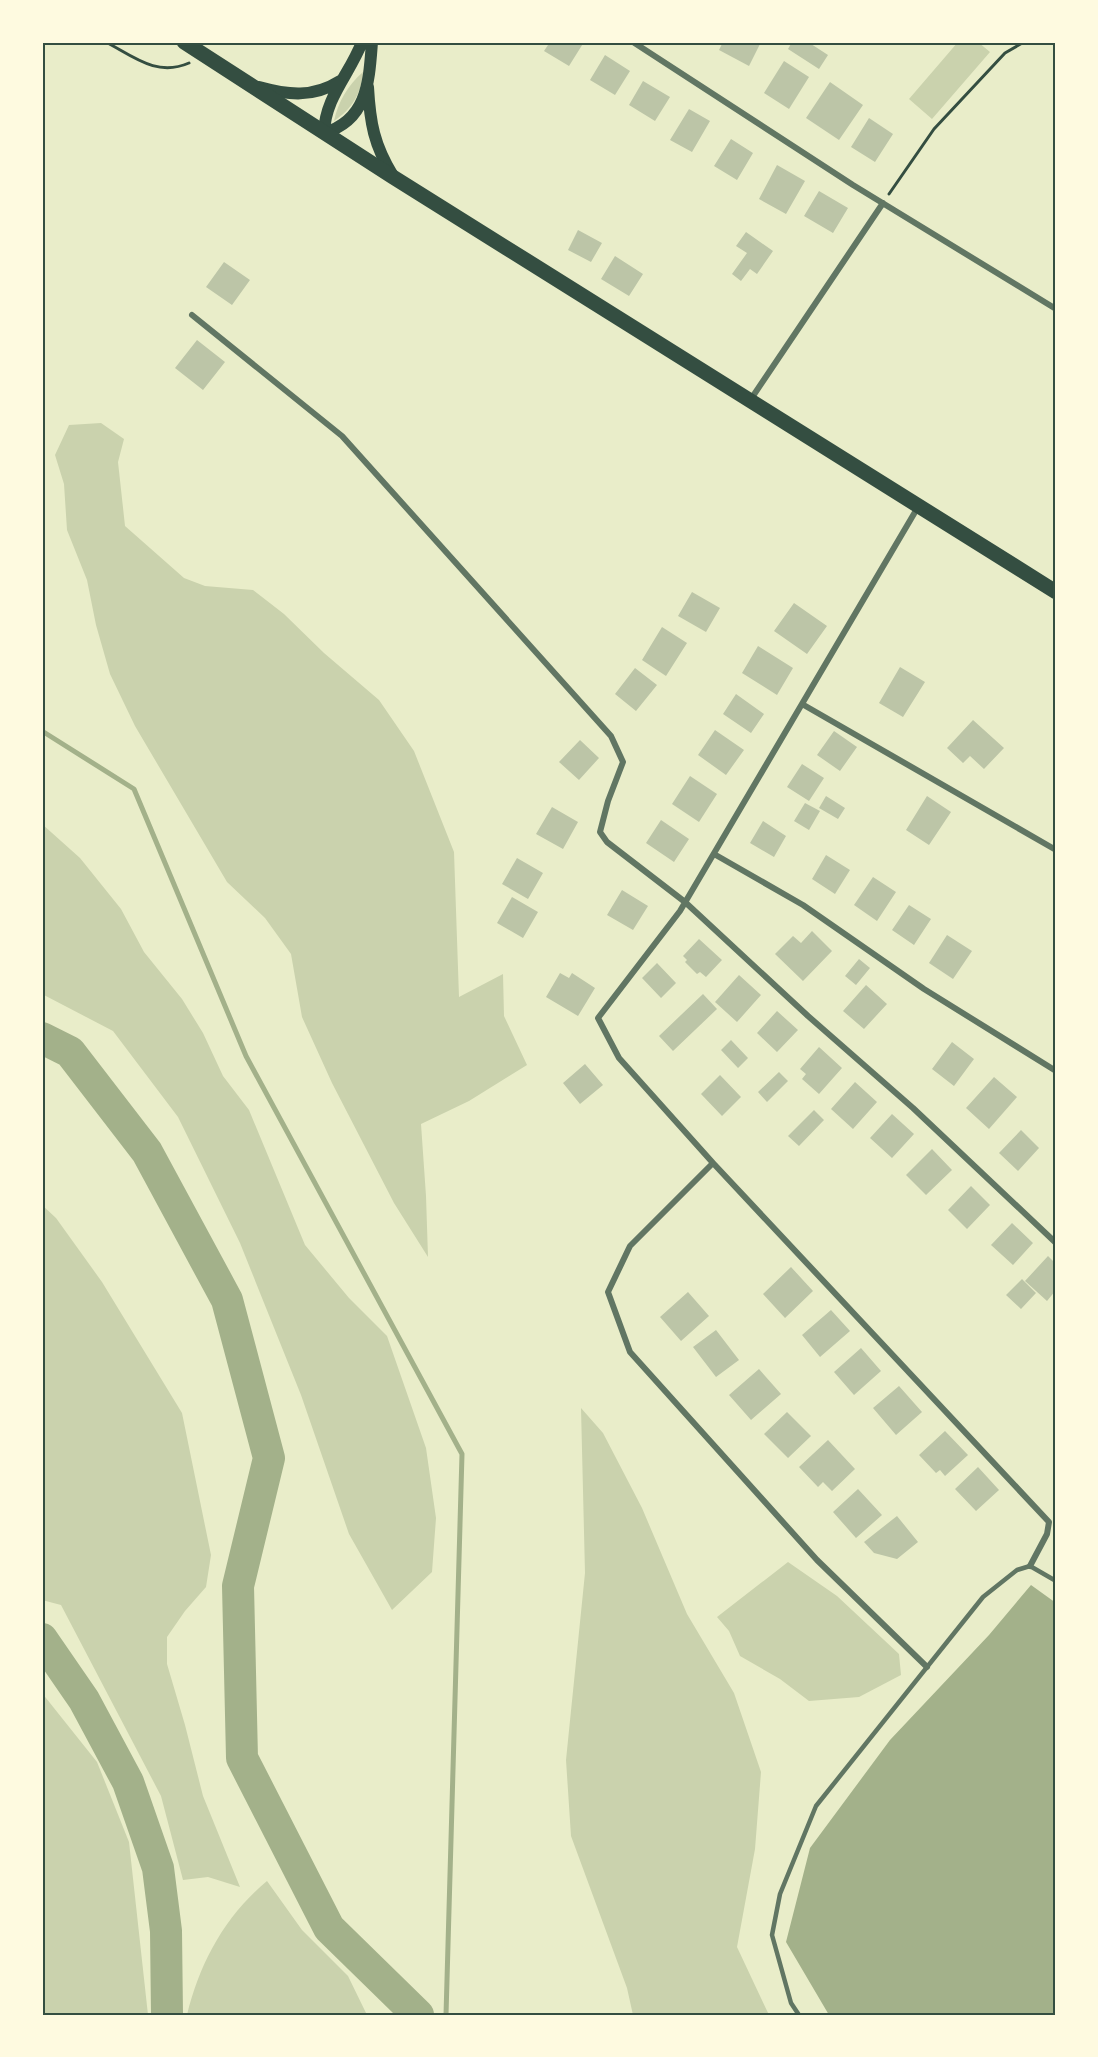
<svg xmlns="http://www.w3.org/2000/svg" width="1098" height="2057" viewBox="0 0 1098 2057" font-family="Manrope,sans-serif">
<rect width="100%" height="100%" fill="#e9edc9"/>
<path fill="#cad2ad" d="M 958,42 L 978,42 L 990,52 L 932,119 L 909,99 Z
M 363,72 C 361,94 352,109 334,121 C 338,102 348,85 363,72 Z
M 101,423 L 124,439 L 118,462 L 125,526 L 184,578 L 205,586 L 253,590 L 284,614 L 324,653 L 379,700 L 414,751 L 454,852 L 459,997 L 503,974 L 504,1016 L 527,1065 L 469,1101 L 421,1124 L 426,1196 L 428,1257 L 394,1203 L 332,1083 L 302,1017 L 291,954 L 265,918 L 227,882 L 135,726 L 110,674 L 96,625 L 87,580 L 67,530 L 64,484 L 55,455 L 69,425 Z
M 42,824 L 80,858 L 121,909 L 144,952 L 182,999 L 203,1033 L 223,1076 L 249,1110 L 305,1245 L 349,1298 L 387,1336 L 426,1448 L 436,1518 L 432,1572 L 392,1610 L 349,1534 L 301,1395 L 240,1243 L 178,1117 L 113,1031 L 42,994 Z
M 42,1205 L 56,1218 L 102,1282 L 182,1413 L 211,1555 L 206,1587 L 185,1611 L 167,1637 L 167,1664 L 185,1725 L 203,1796 L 240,1887 L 208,1877 L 183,1880 L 161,1796 L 61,1605 L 42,1600 Z
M 581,1408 L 603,1433 L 642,1508 L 687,1614 L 734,1693 L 761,1772 L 755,1849 L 737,1947 L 769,2015 L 633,2015 L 627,1988 L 571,1836 L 566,1760 L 585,1573 Z
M 788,1562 L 837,1596 L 899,1654 L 901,1675 L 859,1697 L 809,1701 L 780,1679 L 740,1656 L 729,1631 L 717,1617 Z
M 42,1693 L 97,1762 L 129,1842 L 148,2015 L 42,2015 Z
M 267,1881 L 302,1930 L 348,1976 L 367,2015 L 187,2015 C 200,1962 225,1916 267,1881 Z"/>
<path fill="#a3b18a" d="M 1031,1585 L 1056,1603 L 1056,2015 L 829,2015 L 786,1942 L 810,1848 L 890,1740 L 989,1635 Z"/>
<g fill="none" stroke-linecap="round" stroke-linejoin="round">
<path stroke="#a3b18a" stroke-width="5" d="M 42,731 L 134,789 L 246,1056 L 462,1454 L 446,2015"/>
<path stroke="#a3b18a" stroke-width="32" d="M 42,1038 L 70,1052 L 147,1152 L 227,1300 L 269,1458 L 238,1586 L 242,1758 L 329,1928 L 418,2015
M 42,1639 L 84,1700 L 128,1782 L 158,1868 L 166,1931 L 167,2015"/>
</g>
<path fill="#bcc5a7" d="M 550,42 L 584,42 L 569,66 L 544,51 Z
M 723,42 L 761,42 L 749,66 L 719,50 Z
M 792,42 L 808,42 L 828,55 L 819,69 L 788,49 Z
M 605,55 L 630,71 L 615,95 L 590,80 Z
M 784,61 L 809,77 L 789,109 L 764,93 Z
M 643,81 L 670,97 L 655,121 L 629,105 Z
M 830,82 L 863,105 L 839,140 L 806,118 Z
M 689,109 L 710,121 L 692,152 L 670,140 Z
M 869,118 L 893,134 L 875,162 L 851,147 Z
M 731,139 L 753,153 L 737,180 L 714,166 Z
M 777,165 L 805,181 L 786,214 L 759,199 Z
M 819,191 L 848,208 L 833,233 L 804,216 Z
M 578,230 L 602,243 L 591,262 L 568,250 Z
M 746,232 L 773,251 L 757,274 L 750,269 L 741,281 L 732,274 L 747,253 L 736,246 Z
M 615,256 L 643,274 L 629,296 L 601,279 Z
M 224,262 L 250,280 L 232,305 L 206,287 Z
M 197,340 L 225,362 L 203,390 L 175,368 Z
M 692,592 L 720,608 L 706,632 L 678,616 Z
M 794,603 L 827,626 L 807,654 L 774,631 Z
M 662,627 L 687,643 L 666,676 L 642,660 Z
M 758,646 L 793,668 L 777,695 L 742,673 Z
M 900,667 L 925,682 L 903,717 L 879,703 Z
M 635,668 L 657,685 L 636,711 L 615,694 Z
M 736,694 L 764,714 L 751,733 L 723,714 Z
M 973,720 L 1004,748 L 984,769 L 970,756 L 963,763 L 947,748 Z
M 715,730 L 744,750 L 726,775 L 698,755 Z
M 834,731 L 857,747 L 840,771 L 817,755 Z
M 580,740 L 599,758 L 579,780 L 559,762 Z
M 802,764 L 824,778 L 809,801 L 787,787 Z
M 690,776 L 717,794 L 699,822 L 672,804 Z
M 826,796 L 845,808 L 838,819 L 819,808 Z
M 927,796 L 951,812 L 929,845 L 906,830 Z
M 805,803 L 820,811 L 809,830 L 794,821 Z
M 552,807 L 578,822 L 563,849 L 536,834 Z
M 661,820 L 689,839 L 674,862 L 646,843 Z
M 763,821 L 786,836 L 774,857 L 750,843 Z
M 826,855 L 850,870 L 835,894 L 812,879 Z
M 517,858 L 543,873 L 528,899 L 502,884 Z
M 873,877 L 896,892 L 877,921 L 854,905 Z
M 622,890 L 648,906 L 633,930 L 607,915 Z
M 512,897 L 538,912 L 523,938 L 497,923 Z
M 909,905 L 931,919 L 914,945 L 892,930 Z
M 812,931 L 832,951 L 803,981 L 775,954 L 793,936 L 801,943 Z
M 947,935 L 972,951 L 953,979 L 929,963 Z
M 699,939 L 722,960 L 706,977 L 700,972 L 697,974 L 685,962 L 687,960 L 683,956 Z
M 859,959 L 870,968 L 856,985 L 845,976 Z
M 657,963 L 676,983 L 661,998 L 642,978 Z
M 560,973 L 569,978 L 572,973 L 595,988 L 578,1016 L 546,997 Z
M 739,975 L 761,995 L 737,1022 L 715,1002 Z
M 866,985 L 887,1004 L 864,1029 L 843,1011 Z
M 703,994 L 717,1009 L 673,1051 L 659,1036 Z
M 777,1011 L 798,1030 L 777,1052 L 757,1033 Z
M 731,1040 L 748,1058 L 738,1068 L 721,1050 Z
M 952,1042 L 974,1059 L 954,1086 L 932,1069 Z
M 819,1047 L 842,1068 L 819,1094 L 802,1079 L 806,1074 L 800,1069 Z
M 585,1064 L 603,1085 L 580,1104 L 563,1083 Z
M 779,1072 L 788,1081 L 767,1102 L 758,1092 Z
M 720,1075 L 741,1097 L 722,1116 L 701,1094 Z
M 994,1077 L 1017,1097 L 989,1129 L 966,1108 Z
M 855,1082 L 877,1102 L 853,1129 L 831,1109 Z
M 814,1110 L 824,1120 L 799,1146 L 788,1136 Z
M 892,1114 L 914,1134 L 892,1158 L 870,1138 Z
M 1021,1130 L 1039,1148 L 1018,1171 L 999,1153 Z
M 932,1149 L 952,1170 L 926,1195 L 906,1175 Z
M 971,1186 L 990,1205 L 967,1229 L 948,1210 Z
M 1012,1223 L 1033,1243 L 1013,1265 L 991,1245 Z
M 1048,1256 L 1056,1264 L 1056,1290 L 1047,1301 L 1025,1281 Z
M 791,1267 L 813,1291 L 785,1318 L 763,1294 Z
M 1022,1279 L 1036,1293 L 1021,1309 L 1006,1295 Z
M 688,1292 L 709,1316 L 681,1341 L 660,1317 Z
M 831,1310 L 850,1331 L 820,1357 L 802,1335 Z
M 716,1330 L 739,1360 L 716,1377 L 693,1347 Z
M 861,1348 L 881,1371 L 854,1395 L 834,1372 Z
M 759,1369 L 781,1394 L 751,1420 L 729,1395 Z
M 899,1386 L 922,1412 L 896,1435 L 873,1408 Z
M 787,1412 L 811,1436 L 788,1458 L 764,1434 Z
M 945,1431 L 968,1455 L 945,1476 L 940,1470 L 936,1473 L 919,1455 Z
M 828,1440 L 855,1469 L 832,1491 L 823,1482 L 818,1487 L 799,1467 Z
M 978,1467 L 999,1490 L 976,1511 L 955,1489 Z
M 858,1489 L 882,1515 L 856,1538 L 833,1512 Z
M 897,1516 L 918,1542 L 897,1559 L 874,1553 L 864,1542 Z"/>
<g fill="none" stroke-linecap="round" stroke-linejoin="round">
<path stroke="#344e41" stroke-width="3" d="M 106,42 C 134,57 157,77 189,63
M 889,194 L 934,129 L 1005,53 L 1024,42"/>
<path stroke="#617663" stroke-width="4.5" d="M 799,2015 L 791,2003 L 772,1935 L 780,1894 L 816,1806 L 983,1597 L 1017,1570 L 1030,1566 L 1056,1581"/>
<path stroke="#617663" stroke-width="6" d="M 633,42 L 853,185 L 1056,309
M 192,315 L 342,436 L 611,736 L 623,762 L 608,801 L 600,832 L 607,842 L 685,902 L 808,1016 L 913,1108 L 1056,1243
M 751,399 L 883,203
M 918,507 L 680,911 L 598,1018 L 619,1058 L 713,1163 L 630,1246 L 608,1292 L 630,1352 L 817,1560 L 927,1667
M 802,704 L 1056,850
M 714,854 L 803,905 L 924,989 L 1056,1071
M 713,1163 L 1049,1522 L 1047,1534 L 1030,1566"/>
<path stroke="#344e41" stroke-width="12" d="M 362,42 C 350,74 325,97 324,133 C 368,120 369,81 372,42
M 259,87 C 288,95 313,98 340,81
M 368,87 C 370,123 374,145 393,176"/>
<path stroke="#344e41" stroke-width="15" d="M 184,42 L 393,177 L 1056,592"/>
</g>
<rect width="1098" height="2057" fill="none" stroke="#fefae0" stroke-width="87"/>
<rect x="44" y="44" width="1010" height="1970" fill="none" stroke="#344e41" stroke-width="2"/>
</svg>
